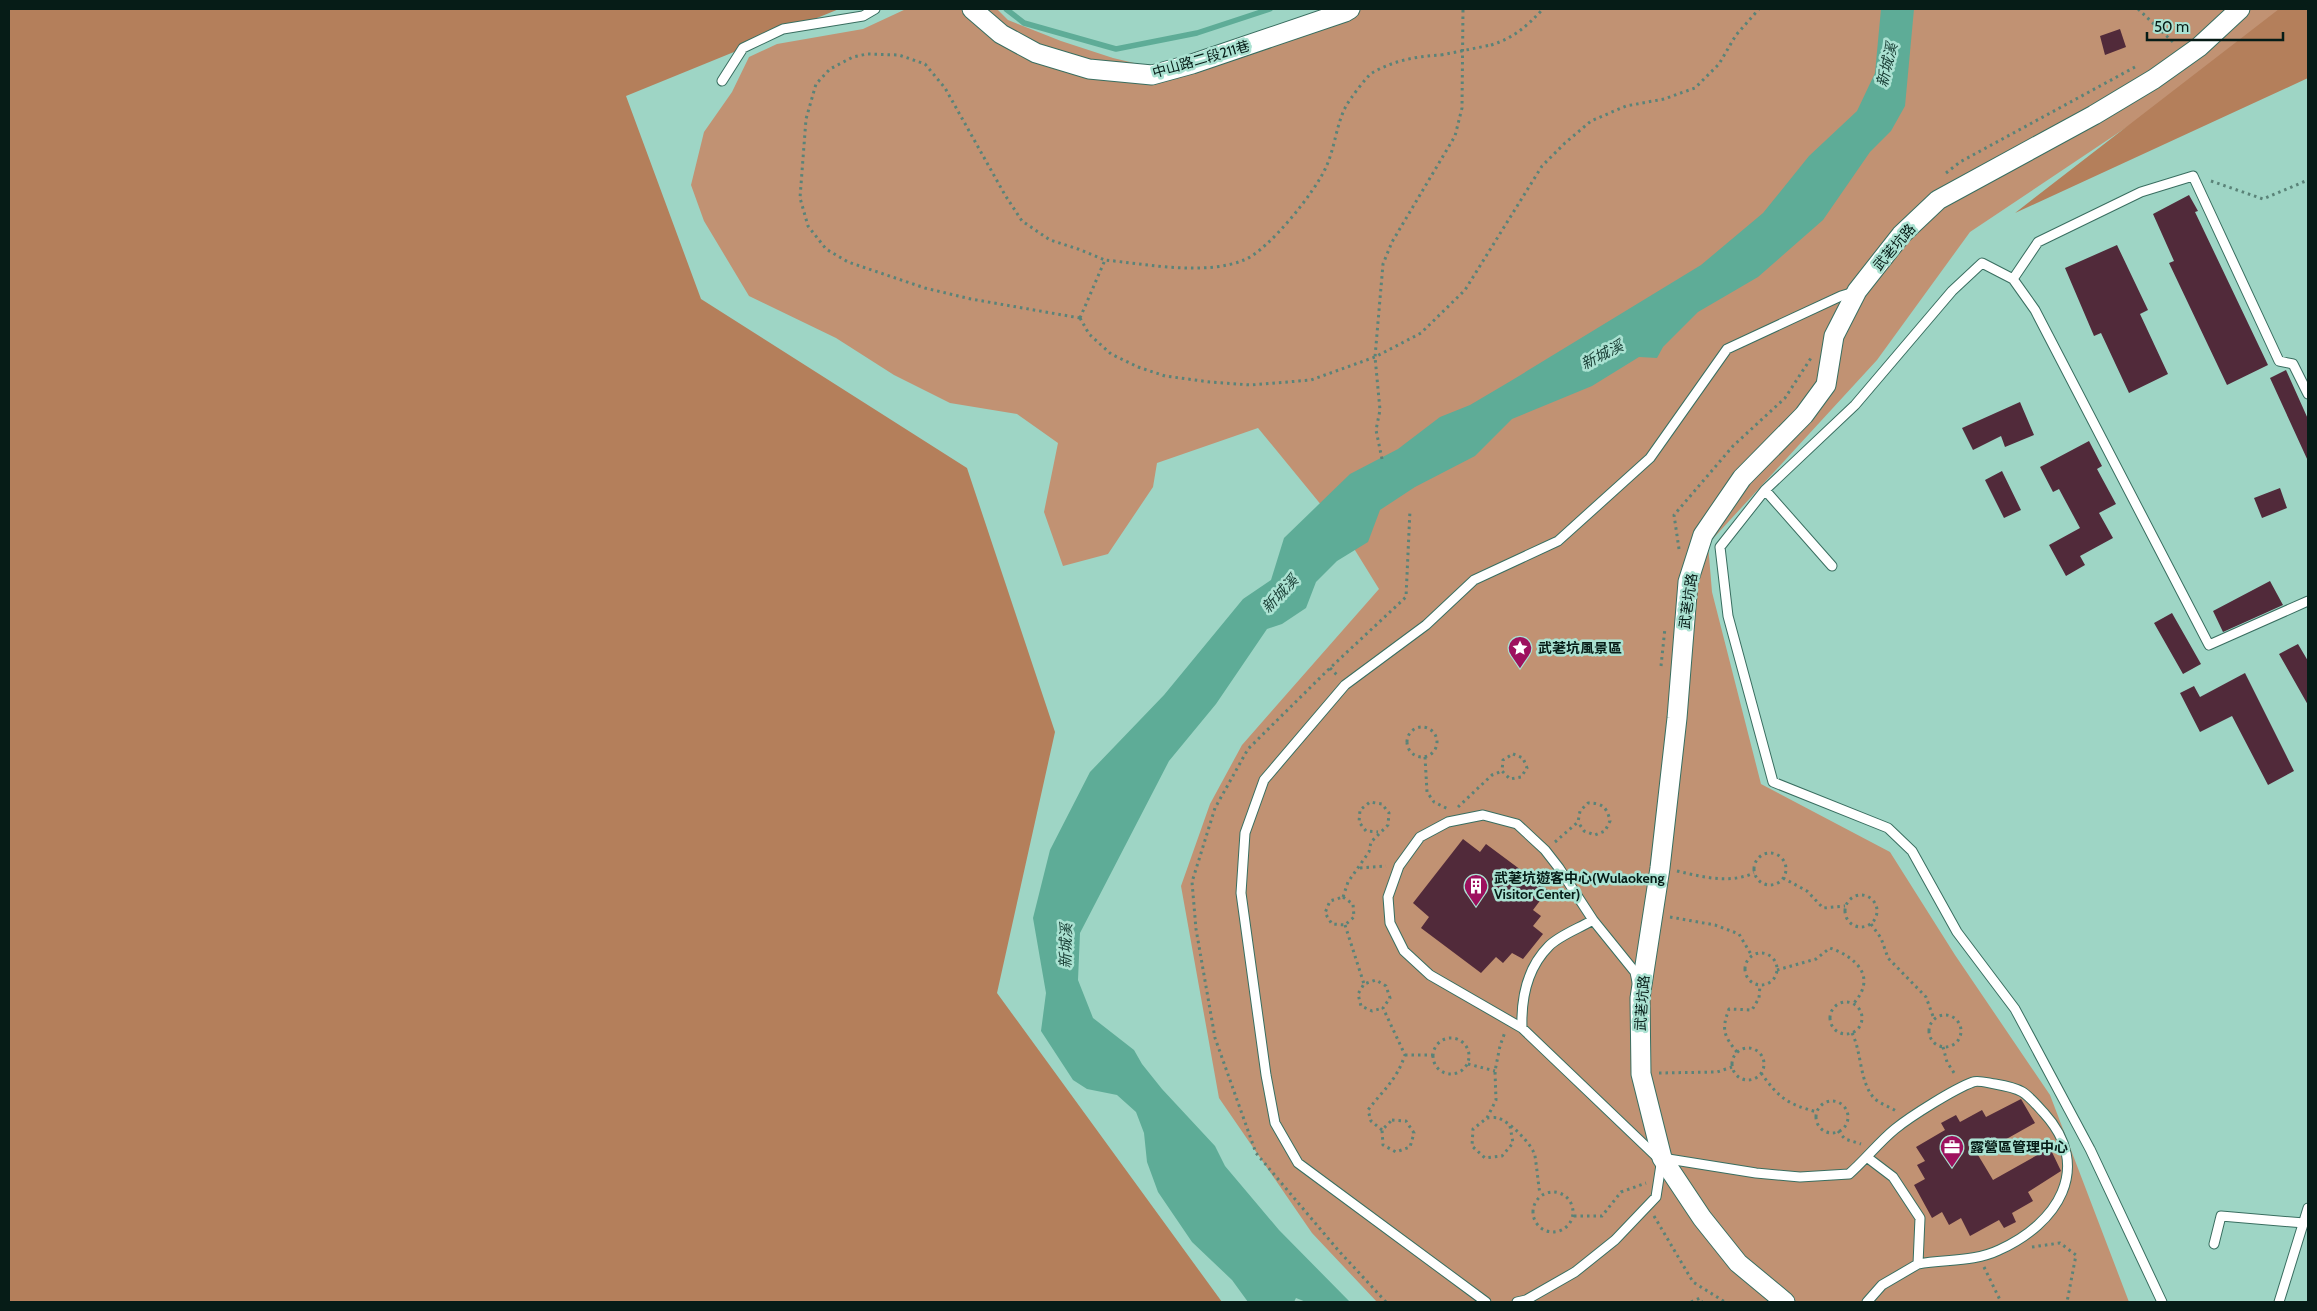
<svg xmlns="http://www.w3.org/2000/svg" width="2317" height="1311" viewBox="0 0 2317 1311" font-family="Cabin,'Noto Sans TC',sans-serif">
<rect width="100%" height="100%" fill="#9ed5c5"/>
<path fill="#c19273" d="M 906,9 L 997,9 L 1008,20 L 1061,41 L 1113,58 L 1155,68 L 1330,9 L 2288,9 L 2236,54 L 1970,232 L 1877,360 L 1708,544 L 1712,592 L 1761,784 L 1890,852 L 1955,955 L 2050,1095 L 2129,1302 L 1377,1302 L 1312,1233 L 1219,1098 L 1181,886 L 1210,804 L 1242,745 L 1379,589 L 1345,534 L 1258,428 L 1157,463 L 1153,487 L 1108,554 L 1063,566 L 1044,512 L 1058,443 L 1017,414 L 950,403 L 894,375 L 836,338 L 749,296 L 704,221 L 691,185 L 704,132 L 732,92 L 749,57 L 777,44 L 863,29 Z"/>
<path fill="#b47f5b" d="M 9,9 L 839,9 L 626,96 L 701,299 L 967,468 L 1055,732 L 997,993 L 1222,1302 L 9,1302 Z
M 2279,9 L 2308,9 L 2308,78 L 2015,213 Z"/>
<path fill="#5eac97" d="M 1881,9 L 1914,9 L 1905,106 L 1891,131 L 1870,152 L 1823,220 L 1758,277 L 1698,312 L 1663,347 L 1657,358 L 1639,357 L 1592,386 L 1512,419 L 1475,456 L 1415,487 L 1380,510 L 1368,542 L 1337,561 L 1316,582 L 1306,608 L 1282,624 L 1267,629 L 1216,704 L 1169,761 L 1080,933 L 1078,980 L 1093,1018 L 1134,1050 L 1142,1064 L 1162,1089 L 1215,1146 L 1225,1166 L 1279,1230 L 1350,1302 L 1306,1302 L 1296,1298 L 1294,1302 L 1248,1302 L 1232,1280 L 1192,1242 L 1158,1192 L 1147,1162 L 1144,1133 L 1136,1112 L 1117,1095 L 1087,1089 L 1073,1080 L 1041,1031 L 1046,993 L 1033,918 L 1050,850 L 1090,772 L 1164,695 L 1243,599 L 1271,580 L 1284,538 L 1350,474 L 1398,449 L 1440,417 L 1470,405 L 1509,382 L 1701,265 L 1763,213 L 1809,156 L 1857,111 L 1875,73 Z"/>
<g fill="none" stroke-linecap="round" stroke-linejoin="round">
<path stroke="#5eac97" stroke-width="5.5" d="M 1006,9 L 1024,23 L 1116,49 L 1197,33 L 1270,9"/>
</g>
<path fill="#512a3a" d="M 2120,29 L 2126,47 L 2105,55 L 2100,36 Z
M 2189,195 L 2198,211 L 2195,212 L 2268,365 L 2227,385 L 2169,263 L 2174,261 L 2153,214 Z
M 2117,245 L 2148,310 L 2140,314 L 2168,374 L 2129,393 L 2101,333 L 2094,336 L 2065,268 Z
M 2286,370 L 2308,419 L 2308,461 L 2270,378 Z
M 2020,402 L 2034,435 L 2005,447 L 2001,436 L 1973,450 L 1962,428 Z
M 2089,441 L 2102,466 L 2097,469 L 2116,504 L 2099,513 L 2113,538 L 2080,556 L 2085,565 L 2066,576 L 2049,545 L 2080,528 L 2059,489 L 2053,492 L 2040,467 Z
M 2002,471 L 2021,510 L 2004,518 L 1985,480 Z
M 2280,488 L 2287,508 L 2262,518 L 2254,498 Z
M 2270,581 L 2283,605 L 2223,632 L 2213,611 Z
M 2172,613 L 2201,664 L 2183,674 L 2154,623 Z
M 2298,644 L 2308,661 L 2308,705 L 2279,654 Z
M 2245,673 L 2294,771 L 2268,785 L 2232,716 L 2200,732 L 2180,693 L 2194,686 L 2200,697 Z
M 1463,839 L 1480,852 L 1486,844 L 1548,890 L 1533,910 L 1541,916 L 1533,926 L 1543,934 L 1523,959 L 1512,953 L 1503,963 L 1496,957 L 1481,973 L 1421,928 L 1429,917 L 1413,903 Z
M 2021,1099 L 2035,1123 L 1978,1155 L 1993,1180 L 2050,1148 L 2061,1171 L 2028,1192 L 2033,1201 L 2012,1213 L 2016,1222 L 2004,1228 L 1999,1220 L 1970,1236 L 1961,1218 L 1949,1225 L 1942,1212 L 1932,1218 L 1914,1185 L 1925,1179 L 1917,1165 L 1925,1161 L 1916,1147 L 1945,1130 L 1941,1123 L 1956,1115 L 1960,1122 L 1982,1110 L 1986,1117 Z"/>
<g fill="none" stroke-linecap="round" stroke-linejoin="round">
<g stroke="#396e60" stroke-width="11">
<path id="lane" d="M 722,81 L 743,48 L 783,29 L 863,16 L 875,9
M 2013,279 L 2038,242 L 2141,192 L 2193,176 L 2279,361 L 2293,364 L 2308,394
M 1765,490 L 1832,566
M 1593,920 L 1635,972 L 1637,982
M 1522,1028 C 1521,998 1527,968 1549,946 C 1560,935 1580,928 1593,920 L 1559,868 L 1545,850 L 1517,824 L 1483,815 L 1448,822 L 1420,837 L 1399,866 L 1388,897 L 1390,923 L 1404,951 L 1430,975 L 1522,1028 L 1658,1158
M 2214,1244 L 2221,1216 L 2304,1223
M 1486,1302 L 1298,1163 L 1275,1123 L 1266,1075 L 1241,893 L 1245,833 L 1264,780 L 1345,685 L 1426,625 L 1474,580 L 1558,541 L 1650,458 L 1727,349 L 1841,296 L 1854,292
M 1517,1302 L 1526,1300 L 1575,1272 L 1615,1240 L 1656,1197 L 1662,1158 L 1756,1173 L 1800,1177 L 1849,1174 C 1865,1160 1879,1142 1895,1129 C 1911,1116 1954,1089 1973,1082 C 1978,1080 1988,1083 1995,1084 C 2024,1089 2025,1092 2044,1113 C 2094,1168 2057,1224 1999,1250 C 1974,1262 1946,1259 1918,1264
M 1867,1302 L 1882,1285 L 1918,1264 L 1920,1218 L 1893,1177 L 1868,1158
M 2162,1302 L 2090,1149 L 2015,1009 L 1957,932 L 1912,851 L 1888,828 L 1773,782 L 1728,616 L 1720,547 L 1765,490 L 1855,405 L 1952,291 L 1982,263 L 2013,279 L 2035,310 L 2209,645 L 2308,601
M 2279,1302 L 2308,1208"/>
</g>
<g stroke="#396e60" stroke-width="21">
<path id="street" d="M 972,9 L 1001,34 L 1036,53 L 1089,69 L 1152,75 L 1192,64 L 1345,12 L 1350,9
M 1785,1302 L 1738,1263 L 1702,1218 L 1662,1158 L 1641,1074 L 1640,998 L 1660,868 L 1677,718 L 1688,582 L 1703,535 L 1742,478 L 1804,415 L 1826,385 L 1834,336 L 1857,291 L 1901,235 L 1938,200 L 2094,115 L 2154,79 L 2199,47 L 2240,9"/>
</g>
<path stroke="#5a8378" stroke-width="3" stroke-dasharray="2.5 4" stroke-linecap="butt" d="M 2138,9 L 2174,43
M 1491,45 C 1514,38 1527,26 1543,9
M 1946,173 L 1960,162 L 2135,67
M 2211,181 L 2263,199 L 2308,180
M 1080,318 L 1089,334 L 1111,354 L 1138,367 L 1165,376 L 1210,382 L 1251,385 L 1311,380 L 1375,357 L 1421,333 L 1465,290 L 1542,166 L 1565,143 L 1591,121 L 1626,106 L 1664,99 L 1695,88 L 1719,64 L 1736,35 L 1759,9
M 1080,318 L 971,299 L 925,288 L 848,262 L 826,249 L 808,226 L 800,198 L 806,119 L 816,84 L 830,69 L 853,57 L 867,54 L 899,55 L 925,64 L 945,88 L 1005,195 L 1022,221 L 1050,240 L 1078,249 L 1105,260
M 1080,318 L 1105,260 C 1146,264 1205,276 1244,260 C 1268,251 1316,191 1326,167 C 1335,148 1336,125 1346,106 C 1350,99 1366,77 1372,73 C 1392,61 1417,56 1441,55
M 1382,459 L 1376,430 L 1380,410 L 1375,357 L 1383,264 L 1392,242 L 1455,136 L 1462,108 L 1463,9
M 1679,549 L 1674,515 L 1733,446 L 1785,398 L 1811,358
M 1661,666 L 1665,628
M 1330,668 L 1338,676
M1407 742a15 15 0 1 1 30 0a15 15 0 1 1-30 0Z
M 1513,754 L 1523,758 L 1527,768 L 1521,777 L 1510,779 L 1502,771 L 1503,760 Z
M 1425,757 L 1427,792 L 1434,802 L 1448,809
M 1458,807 L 1492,775 L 1502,771
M 1555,842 L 1578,822 L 1580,811 L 1588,803 C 1602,803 1607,807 1610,821 L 1605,831 L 1595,835 L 1584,831 L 1578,822
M1754 869a16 16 0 1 1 32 0a16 16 0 1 1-32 0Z
M 1360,868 L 1386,866
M 1677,871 C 1703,877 1729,884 1754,873
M 1783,878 L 1807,891 L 1823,908 L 1845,906
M1845 911a16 16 0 1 1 32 0a16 16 0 1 1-32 0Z
M 1343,897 L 1348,882 L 1369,852 L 1371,842 L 1388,825 L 1389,813 L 1382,804 L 1370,802 L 1360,810 L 1359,822 L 1366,831 L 1378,832
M 1343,897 L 1353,904 L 1354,917 L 1345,925 L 1332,924 L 1325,913 L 1330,901 Z
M 1670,917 L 1715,925 L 1739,934 L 1752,956
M 1871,924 L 1881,938 L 1888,958 L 1926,997 L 1934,1019
M 1345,925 L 1364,984
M1745 969a16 16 0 1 1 32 0a16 16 0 1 1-32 0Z
M 1777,970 L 1816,959 L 1830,948 C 1858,958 1877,978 1853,1004
M1830 1018a16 16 0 1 1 32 0a16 16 0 1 1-32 0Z
M1929 1031a16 16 0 1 1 32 0a16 16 0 1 1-32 0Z
M 1852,1033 C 1862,1053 1859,1079 1873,1097 C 1878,1103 1890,1107 1896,1111
M1433 1056a18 18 0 1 1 36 0a18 18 0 1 1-36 0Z
M 1943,1047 L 1947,1062 L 1956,1076
M1732 1064a16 16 0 1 1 32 0a16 16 0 1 1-32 0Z
M 1737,1052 C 1724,1036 1721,1030 1729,1009 L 1752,1010 L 1759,998 L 1760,985
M 1405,1055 L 1433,1055
M 1468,1064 L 1495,1071
M 1659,1073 L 1717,1072 L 1732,1067
M 1761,1073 C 1779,1098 1787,1104 1817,1112
M1816 1117a16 16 0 1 1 32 0a16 16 0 1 1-32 0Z
M 1487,1118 L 1496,1100 L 1495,1071 L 1500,1046 L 1505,1032
M 1392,1120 L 1406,1121 L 1414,1133 L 1410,1147 L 1396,1152 L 1383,1145 L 1382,1130 Z
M 1510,1126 L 1513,1143 L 1502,1156 L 1485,1158 L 1472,1146 L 1473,1129 L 1487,1118 C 1490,1118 1495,1117 1498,1118 C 1509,1121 1533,1145 1535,1156 C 1537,1169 1538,1182 1540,1194
M 1382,1130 L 1371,1121 L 1368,1110 C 1384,1089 1396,1081 1405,1055 L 1383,1008 L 1390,998 L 1386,986 L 1376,980 L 1364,984 L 1358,994 L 1361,1006 L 1372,1011 L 1383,1008
M 1838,1131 L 1845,1139 L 1861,1144
M1533 1212a20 20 0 1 1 40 0a20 20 0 1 1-40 0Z
M 1574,1216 L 1602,1216 L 1621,1192 L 1646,1183
M 1654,1216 L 1693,1282 L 1725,1302
M 2032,1247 L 2060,1243 L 2076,1255 L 2067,1302
M 1984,1267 L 2001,1302
M 1386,1302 L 1338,1250 L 1256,1153 L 1215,1038 L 1196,929 L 1192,882 L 1215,808 L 1248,749 L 1330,668 L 1406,597 L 1410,510
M 1691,1302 L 1700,1298 L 1702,1302"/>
<use href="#lane" stroke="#fff" stroke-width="9"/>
<use href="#street" stroke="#fff" stroke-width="19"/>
<path stroke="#5a8378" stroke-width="3" stroke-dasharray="2.5 4" stroke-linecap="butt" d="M 1441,55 L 1491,45"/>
</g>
<defs>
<g id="sight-pin" transform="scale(1.25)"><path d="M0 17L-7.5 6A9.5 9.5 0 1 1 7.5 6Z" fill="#9d115e" stroke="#abe2d2"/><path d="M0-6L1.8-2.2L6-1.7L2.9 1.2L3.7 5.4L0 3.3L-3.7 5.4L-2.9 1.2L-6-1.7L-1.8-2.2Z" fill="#fff"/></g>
<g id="building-pin" transform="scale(1.25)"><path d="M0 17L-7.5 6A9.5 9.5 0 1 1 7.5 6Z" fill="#9d115e" stroke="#abe2d2"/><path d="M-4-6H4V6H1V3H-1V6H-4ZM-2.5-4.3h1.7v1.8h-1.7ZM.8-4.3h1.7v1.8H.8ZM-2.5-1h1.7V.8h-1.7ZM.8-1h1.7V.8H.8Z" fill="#fff"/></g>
<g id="office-pin" transform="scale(1.25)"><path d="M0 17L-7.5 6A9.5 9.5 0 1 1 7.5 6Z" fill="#9d115e" stroke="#abe2d2"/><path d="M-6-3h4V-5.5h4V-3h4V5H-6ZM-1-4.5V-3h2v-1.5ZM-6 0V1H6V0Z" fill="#fff"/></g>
</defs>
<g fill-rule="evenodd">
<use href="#sight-pin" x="1520" y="648"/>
<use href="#building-pin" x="1476" y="886"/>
<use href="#office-pin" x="1952" y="1147"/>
</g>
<g text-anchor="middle" stroke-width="5" stroke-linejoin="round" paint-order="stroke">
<g font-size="14" fill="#061c17" stroke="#abe2d2">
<text transform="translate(1201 59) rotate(-16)" y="5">中山路二段211巷</text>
<text transform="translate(1894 247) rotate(-49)" y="5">武荖坑路</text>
<text transform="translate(1688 601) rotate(-82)" y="5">武荖坑路</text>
<text transform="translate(1642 1003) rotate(-86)" y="5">武荖坑路</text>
</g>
<g font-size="14" font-weight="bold" fill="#061c17" stroke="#abe2d2" text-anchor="start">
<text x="1538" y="653">武荖坑風景區</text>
<text x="1494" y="883">武荖坑遊客中心(Wulaokeng<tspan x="1494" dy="16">Visitor Center)</tspan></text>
<text x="1970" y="1152">露營區管理中心</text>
</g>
<g font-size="15" font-style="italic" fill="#1b4037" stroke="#abe2d2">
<text transform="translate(1887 65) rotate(-76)" y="5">新城溪</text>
<text transform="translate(1602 355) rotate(-27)" y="5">新城溪</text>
<text transform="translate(1280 594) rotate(-47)" y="5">新城溪</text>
<text transform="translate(1066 946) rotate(-89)" y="5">新城溪</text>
</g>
</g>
<rect width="2317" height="1311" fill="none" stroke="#061c17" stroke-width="20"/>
<path d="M2147 32v8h136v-8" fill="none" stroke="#061c17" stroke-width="2.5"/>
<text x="2154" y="32" font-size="15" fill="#061c17" stroke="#abe2d2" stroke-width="4" paint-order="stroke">50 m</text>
</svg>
